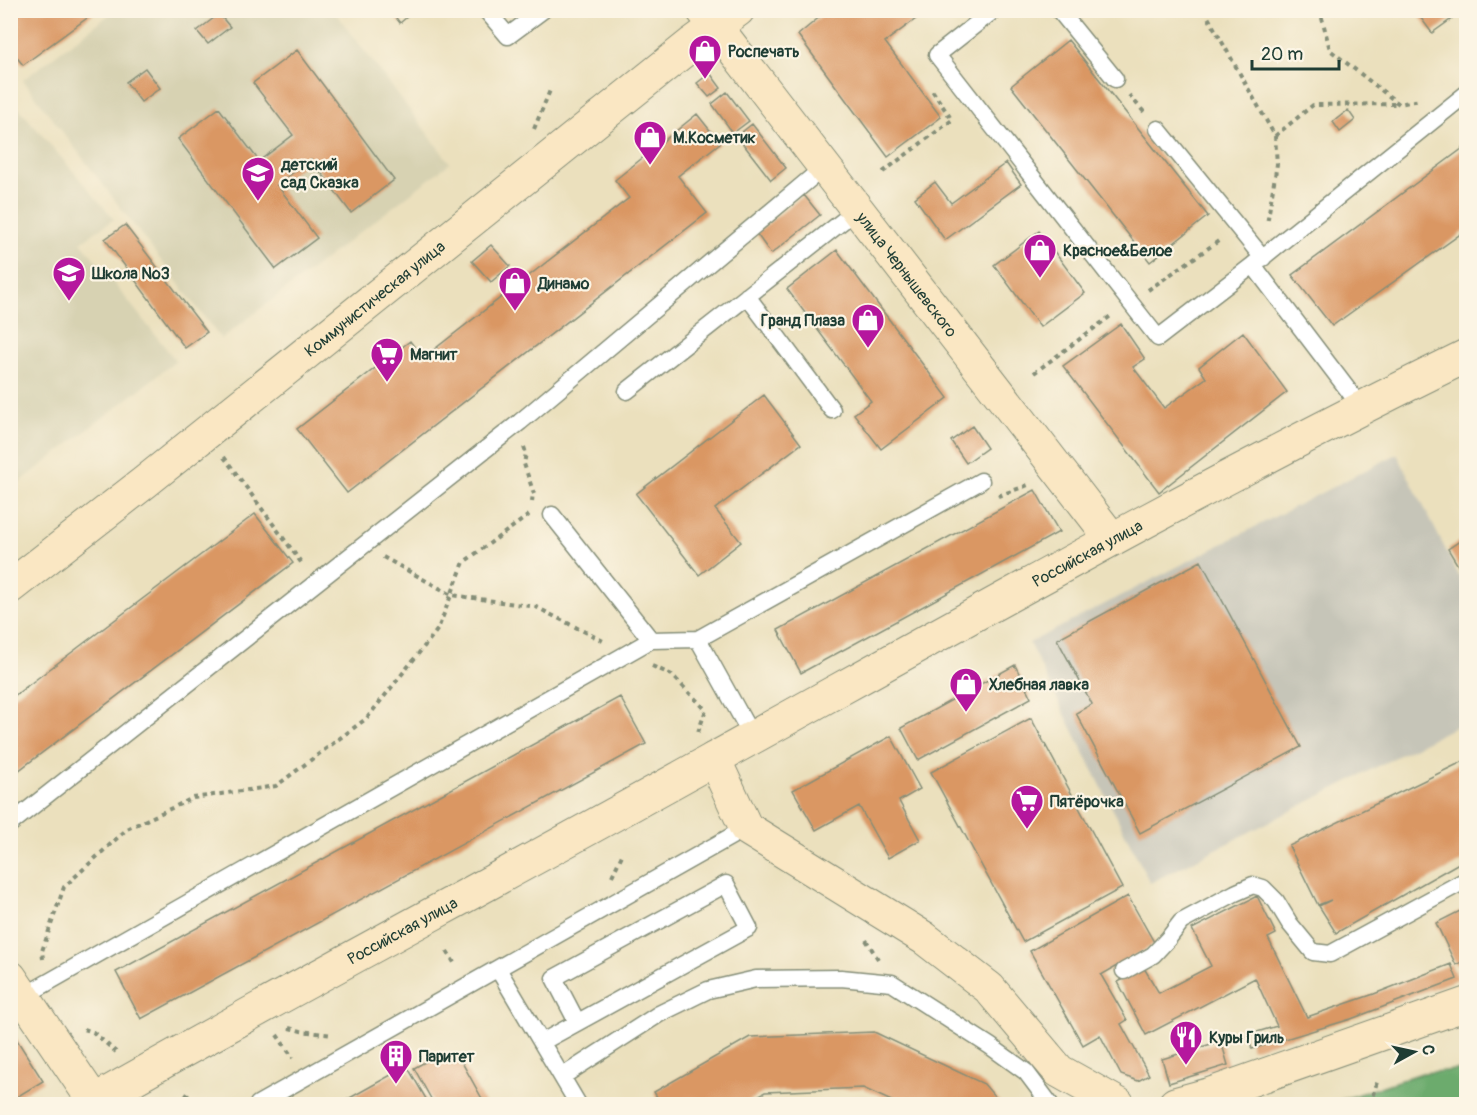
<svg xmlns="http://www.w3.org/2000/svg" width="1477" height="1115" viewBox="0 0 1477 1115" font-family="Pangolin,sans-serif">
<rect width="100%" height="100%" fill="#fcf5e5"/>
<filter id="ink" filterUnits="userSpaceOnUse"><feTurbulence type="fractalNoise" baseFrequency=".0167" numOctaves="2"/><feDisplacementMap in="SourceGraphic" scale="12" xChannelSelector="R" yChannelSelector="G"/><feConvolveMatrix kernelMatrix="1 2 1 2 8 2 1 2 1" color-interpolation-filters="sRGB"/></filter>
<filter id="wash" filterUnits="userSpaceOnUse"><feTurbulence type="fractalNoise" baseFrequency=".008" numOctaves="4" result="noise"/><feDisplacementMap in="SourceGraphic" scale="24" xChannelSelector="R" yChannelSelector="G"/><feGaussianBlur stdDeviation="1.35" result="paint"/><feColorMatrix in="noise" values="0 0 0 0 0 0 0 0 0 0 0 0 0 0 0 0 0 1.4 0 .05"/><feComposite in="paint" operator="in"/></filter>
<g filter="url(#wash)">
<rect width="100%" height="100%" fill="#ebe0bd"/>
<path fill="#d7d2b2" d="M 114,11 L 334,11 L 450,163 L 221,339 L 23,80 Z
M 11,99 L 114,219 L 81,242 L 176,361 L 11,489 Z"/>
<path fill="#c6c5b8" d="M 1397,454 L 1466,590 L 1466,721 L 1150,883 L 1029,643 Z"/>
<path fill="#6cab6d" stroke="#467450" stroke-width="1.5" d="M 1466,1069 L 1466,1104 L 1408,1104 L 1407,1102 L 1399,1104 L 1329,1104 L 1422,1073 Z"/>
<g id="blocks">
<path fill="#da9764" d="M 10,10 L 98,10 L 23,65 L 10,49 Z
M 390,10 L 415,10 L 400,23 Z
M 828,10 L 928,10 L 885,42 L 941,117 L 888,157 L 798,35 Z
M 1415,10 L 1453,10 L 1457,15 L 1432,33 Z
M 219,14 L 230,27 L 208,44 L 197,31 Z
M 1068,40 L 1208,216 L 1150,262 L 1011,86 Z
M 297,50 L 394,180 L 351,213 L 311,159 L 277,185 L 317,238 L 276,269 L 178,139 L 219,108 L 259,161 L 293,135 L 253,83 Z
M 145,68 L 160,88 L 141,102 L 126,82 Z
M 710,73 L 721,88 L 709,97 L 697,83 Z
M 727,92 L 749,121 L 733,133 L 712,104 Z
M 1348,110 L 1355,120 L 1340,132 L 1333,122 Z
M 697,114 L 720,143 L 678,176 L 707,213 L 347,493 L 297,429 L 410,341 L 423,358 L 629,198 L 615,180 Z
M 752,124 L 786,168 L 771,180 L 737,136 Z
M 1466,146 L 1466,230 L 1332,326 L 1292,275 Z
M 1006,163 L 1021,184 L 945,240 L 915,198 L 935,182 L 951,203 Z
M 804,195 L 820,215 L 771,254 L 756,233 Z
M 125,225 L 207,332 L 185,348 L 105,239 Z
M 1039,231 L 1085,293 L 1040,327 L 994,265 Z
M 491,245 L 510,266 L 491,282 L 472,261 Z
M 837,250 L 948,398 L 881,449 L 854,414 L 871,401 L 787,289 Z
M 1121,324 L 1145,359 L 1133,367 L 1164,408 L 1206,378 L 1199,367 L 1243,332 L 1287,392 L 1159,492 L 1063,366 Z
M 764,395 L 801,444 L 715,509 L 741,542 L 699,575 L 636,494 Z
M 972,426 L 987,448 L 966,463 L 951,441 Z
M 1035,490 L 1059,532 L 801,673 L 778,630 Z
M 255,514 L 293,563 L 10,777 L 10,699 Z
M 1466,537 L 1466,579 L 1448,549 Z
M 1201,561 L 1301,747 L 1140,833 L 1076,713 L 1092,704 L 1057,639 Z
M 1015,665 L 1031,698 L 918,760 L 901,728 Z
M 620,697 L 646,744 L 141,1019 L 116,972 Z
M 1031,718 L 1122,888 L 1023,942 L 931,772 Z
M 891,736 L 920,789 L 899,801 L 920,840 L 888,858 L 859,806 L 816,830 L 793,790 Z
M 1466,760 L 1466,859 L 1336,933 L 1319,906 L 1331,900 L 1318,905 L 1289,846 Z
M 1128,896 L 1155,944 L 1101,975 L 1127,1020 L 1121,1024 L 1149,1075 L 1138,1081 L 1121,1075 L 1100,1035 L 1083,1045 L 1030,951 Z
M 1257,896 L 1276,934 L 1268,938 L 1307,1017 L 1374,994 L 1451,964 L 1457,979 L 1351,1019 L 1252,1049 L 1247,1035 L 1277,1026 L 1255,978 L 1146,1035 L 1118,982 L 1144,968 L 1159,993 L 1211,966 L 1192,929 Z
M 1464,909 L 1466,915 L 1466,960 L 1456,965 L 1436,923 Z
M 10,1029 L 43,1081 L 10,1101 Z
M 874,1032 L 984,1084 L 1001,1104 L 898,1104 L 863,1088 L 765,1092 L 743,1104 L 661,1104 L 654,1092 L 750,1037 Z
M 1221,1041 L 1228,1065 L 1169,1083 L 1162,1059 Z
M 441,1053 L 460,1059 L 485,1104 L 434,1104 L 414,1068 Z
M 407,1066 L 429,1104 L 339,1104 Z"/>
</g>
</g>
<g filter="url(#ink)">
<use href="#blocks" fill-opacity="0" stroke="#858e78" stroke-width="1.5"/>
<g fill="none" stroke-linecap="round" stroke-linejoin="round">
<g stroke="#858e78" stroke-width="19">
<path id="lane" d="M 486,10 L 508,36 L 543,10
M 994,10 L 937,55 L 1158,338 L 1253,265 L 1361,407
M 1059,10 L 1115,79
M 1158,129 L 1263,258
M 1253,265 L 1466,94
M 747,296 L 832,410
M 627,391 L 858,209
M 552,515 L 651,640
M 698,639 L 753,738
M 10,824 L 520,422 L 824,167
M 498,969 L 578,1104
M 1124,971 L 1153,955 L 1168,939 L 1181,922 L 1235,893 L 1253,885 L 1263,888 L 1276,901 L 1290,924 L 1313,952 L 1330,954 L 1466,880
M 24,996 L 651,640 L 698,639 L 981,481
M 542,1042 L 749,928 L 726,884 L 554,978 L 577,1022
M 563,1076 L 659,1014 L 708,990 L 756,979 L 841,978 L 892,983 L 990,1046 L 1026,1072 L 1050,1104
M 258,1104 L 746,828"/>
</g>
<g stroke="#858e78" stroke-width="35">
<g id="secondary">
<path id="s1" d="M 703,10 L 1112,539"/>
<path id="s2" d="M 10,587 L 145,482 L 693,43 L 738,10"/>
<path d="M 714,759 L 746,828 L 924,938 L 989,988 L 1059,1071 L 1118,1104"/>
<path d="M 10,977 L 94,1101"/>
<path id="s3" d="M 92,1104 L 94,1101 C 298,985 507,875 712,760 C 962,622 1210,481 1466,356"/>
<path d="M 1175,1104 L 1208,1095 L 1466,1004"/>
</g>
</g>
<path stroke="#858e78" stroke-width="4" stroke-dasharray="4.5 4.5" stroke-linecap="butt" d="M 1204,10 L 1275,136 L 1277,164 L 1267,224
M 1316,10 L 1322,18 L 1330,50 L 1399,104 L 1420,100
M 1129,95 L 1144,112
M 534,129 L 551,88
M 1275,136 L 1313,105 L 1398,104
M 883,172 L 952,120 L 932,90
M 1148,290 L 1220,240
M 1034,373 L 1112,315
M 524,447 L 526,453 L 524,464 L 534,494
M 224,457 L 303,565
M 998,496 L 1031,484
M 532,502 L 533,492
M 383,557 L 452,595 L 536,607 L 603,641
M 652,666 L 672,675 L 706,710 L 698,732
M 612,876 L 622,855
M 866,940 L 878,959
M 447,951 L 456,966
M 43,959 L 42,951 L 64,887 L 127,829 L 193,798 L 276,786 L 367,718 L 438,629 L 464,562 L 529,515
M 289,1028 L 301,1031 L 332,1035
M 84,1029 L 93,1032 L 116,1052
M 277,1035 L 293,1058
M 185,1094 L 200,1104
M 1370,1104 L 1377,1082"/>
<use href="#lane" stroke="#fff" stroke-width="16"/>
<use href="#secondary" stroke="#fae7c3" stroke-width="33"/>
</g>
</g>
<defs>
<g id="shop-pin" transform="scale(1.725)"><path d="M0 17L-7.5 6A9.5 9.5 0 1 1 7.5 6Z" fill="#b5179e" stroke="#fcf5e5"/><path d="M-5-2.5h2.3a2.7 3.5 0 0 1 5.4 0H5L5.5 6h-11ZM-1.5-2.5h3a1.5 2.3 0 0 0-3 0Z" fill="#fff"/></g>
<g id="school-pin" transform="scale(1.725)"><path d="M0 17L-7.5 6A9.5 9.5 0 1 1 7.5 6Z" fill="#b5179e" stroke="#fcf5e5"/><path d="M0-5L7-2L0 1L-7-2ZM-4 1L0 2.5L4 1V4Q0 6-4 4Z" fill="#fff"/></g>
<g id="supermarket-pin" transform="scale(1.725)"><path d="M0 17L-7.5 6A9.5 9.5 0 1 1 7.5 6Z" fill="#b5179e" stroke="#fcf5e5"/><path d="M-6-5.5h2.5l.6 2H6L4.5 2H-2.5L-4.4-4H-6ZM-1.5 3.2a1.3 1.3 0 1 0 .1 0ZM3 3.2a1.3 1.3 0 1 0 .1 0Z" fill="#fff"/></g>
<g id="restaurant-pin" transform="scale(1.725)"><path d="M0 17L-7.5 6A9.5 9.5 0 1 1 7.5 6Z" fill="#b5179e" stroke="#fcf5e5"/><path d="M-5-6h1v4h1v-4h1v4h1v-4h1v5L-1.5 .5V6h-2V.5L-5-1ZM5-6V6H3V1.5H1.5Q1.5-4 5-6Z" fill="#fff"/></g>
<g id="building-pin" transform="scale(1.725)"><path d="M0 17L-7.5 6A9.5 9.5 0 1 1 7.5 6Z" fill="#b5179e" stroke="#fcf5e5"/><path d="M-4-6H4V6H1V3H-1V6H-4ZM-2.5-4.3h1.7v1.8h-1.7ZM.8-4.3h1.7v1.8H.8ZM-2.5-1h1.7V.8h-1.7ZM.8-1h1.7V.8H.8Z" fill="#fff"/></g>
</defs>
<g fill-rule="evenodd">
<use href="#shop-pin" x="705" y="51"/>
<use href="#shop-pin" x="650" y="137"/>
<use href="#school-pin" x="258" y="173"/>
<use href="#shop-pin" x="1040" y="250"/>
<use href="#school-pin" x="69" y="273"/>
<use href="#shop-pin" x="515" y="283"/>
<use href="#shop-pin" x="868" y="320"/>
<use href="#supermarket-pin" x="387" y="354"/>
<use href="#shop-pin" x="966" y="684"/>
<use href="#supermarket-pin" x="1027" y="801"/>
<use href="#restaurant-pin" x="1186" y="1037"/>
<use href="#building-pin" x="396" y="1056"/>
</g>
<g text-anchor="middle" stroke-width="4.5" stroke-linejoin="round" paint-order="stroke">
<g font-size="16" font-weight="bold" fill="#1f3d34" stroke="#fcf5e5" text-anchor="start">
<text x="728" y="57">Роспечать</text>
<text x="673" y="143">М.Косметик</text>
<text x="281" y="170">детский<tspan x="281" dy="18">сад Сказка</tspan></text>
<text x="1063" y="256">Красное&amp;Белое</text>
<text x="92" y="279">Школа №3</text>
<text x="538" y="289">Динамо</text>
<text x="845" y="326" text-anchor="end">Гранд Плаза</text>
<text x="410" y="360">Магнит</text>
<text x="989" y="690">Хлебная лавка</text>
<text x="1050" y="807">Пятёрочка</text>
<text x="1209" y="1043">Куры Гриль</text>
<text x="419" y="1062">Паритет</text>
</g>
<g font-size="16" fill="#1f3d34" stroke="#fcf5e5">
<text dy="6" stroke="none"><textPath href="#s1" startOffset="334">улица Чернышевского</textPath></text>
<text dy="6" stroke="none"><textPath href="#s2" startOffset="465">Коммунистическая улица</textPath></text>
<text dy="6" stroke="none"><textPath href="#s3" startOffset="1138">Российская улица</textPath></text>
<text dy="6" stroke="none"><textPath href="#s3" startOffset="356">Российская улица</textPath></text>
</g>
</g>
<rect width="1477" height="1115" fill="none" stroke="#fcf5e5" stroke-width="36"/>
<g transform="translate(1414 1052) rotate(82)" stroke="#fcf5e5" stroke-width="4.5" paint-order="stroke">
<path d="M0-4.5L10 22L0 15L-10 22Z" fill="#1f3d34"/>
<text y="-9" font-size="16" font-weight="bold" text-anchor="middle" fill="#1f3d34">С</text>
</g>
<path d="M1252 60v9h87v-9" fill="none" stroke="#1f3d34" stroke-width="3"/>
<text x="1261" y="60" font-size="18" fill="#1f3d34" stroke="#fcf5e5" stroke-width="4.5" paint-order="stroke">20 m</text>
</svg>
